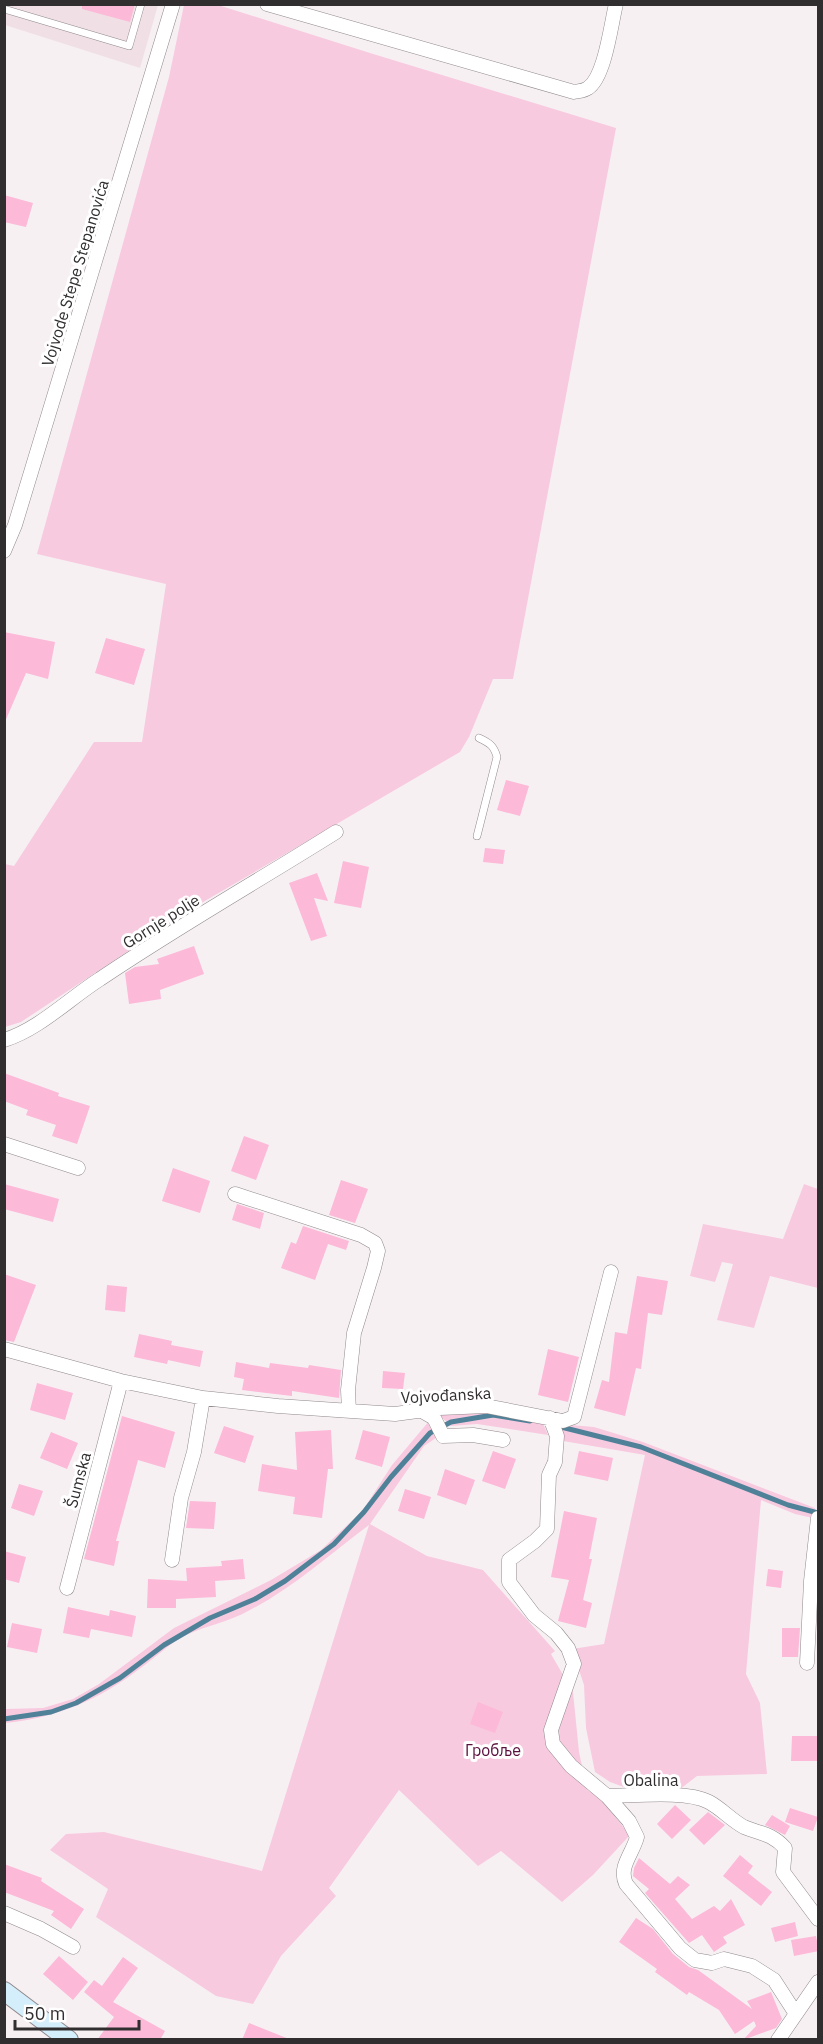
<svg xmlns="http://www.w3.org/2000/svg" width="823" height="2044" viewBox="0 0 823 2044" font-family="'IBM Plex Sans',sans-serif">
<rect width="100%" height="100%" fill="#f7f0f3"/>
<path fill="#f0e0e6" d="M 5,5 L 158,5 L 140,68 L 5,25 Z"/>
<path fill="#f8cadf" d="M 184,5 L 218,5 L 370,53 L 616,128 L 513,679 L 493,679 L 469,737 L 460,752 L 198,905 L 21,1022 L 5,1027 L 5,864 L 14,866 L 94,742 L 142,742 L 166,584 L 37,554 L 169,77 Z
M 804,1184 L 818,1189 L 818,1288 L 770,1276 L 754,1328 L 717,1320 L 733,1264 L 722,1262 L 715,1282 L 690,1276 L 703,1224 L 783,1239 Z
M 469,1411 L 541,1419 L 548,1435 L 477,1424 L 451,1426 L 439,1415 Z
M 430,1420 L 436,1438 L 424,1446 L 370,1524 L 427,1556 L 483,1570 L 555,1651 L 551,1654 L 573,1692 L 579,1752 L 587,1790 L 599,1797 L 630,1835 L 593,1875 L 562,1902 L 501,1851 L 478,1866 L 399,1790 L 329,1888 L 336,1896 L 281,1956 L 253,2004 L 216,1996 L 96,1917 L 108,1889 L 50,1850 L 66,1834 L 104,1832 L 262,1871 L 369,1525 C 330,1554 293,1588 250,1610 C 229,1622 204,1626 182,1637 C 167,1646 156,1657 142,1667 C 101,1699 57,1718 5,1723 L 5,1709 L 43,1708 L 73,1699 L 99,1684 L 174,1628 L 271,1580 L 321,1550 L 363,1510 L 392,1465 Z
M 560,1424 L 594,1427 L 643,1442 L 815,1508 L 813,1518 L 795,1514 L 761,1500 L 746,1674 L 760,1703 L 767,1774 L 697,1776 L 679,1790 L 632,1790 L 610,1782 L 595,1772 L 586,1728 L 584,1685 L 572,1649 L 604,1644 L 645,1455 L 563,1441 Z"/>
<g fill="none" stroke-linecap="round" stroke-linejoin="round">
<path stroke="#4f8299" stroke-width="5" d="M 557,1426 L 641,1447 L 788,1505 L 818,1513
M 4,1719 L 51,1712 L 76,1703 L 120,1678 L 164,1645 L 210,1618 L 255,1599 L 285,1581 L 334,1544 L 364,1512 L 391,1477 L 430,1433 L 451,1422 L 493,1415 L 530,1421"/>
</g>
<path fill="#fcb9d8" d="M 82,4 L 135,4 L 130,22 L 82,9 Z
M 4,195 L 33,203 L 26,227 L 4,222 Z
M 4,632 L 55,642 L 48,679 L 26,673 L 4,724 Z
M 106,638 L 145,649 L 134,685 L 95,673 Z
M 506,780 L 529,786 L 520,816 L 497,810 Z
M 485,848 L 505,850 L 503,864 L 483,862 Z
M 343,861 L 369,867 L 361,908 L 334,903 Z
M 317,873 L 328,901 L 314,898 L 327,936 L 311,941 L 289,883 Z
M 194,946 L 204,974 L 160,990 L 161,999 L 129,1004 L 125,973 L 135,967 L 159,964 L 157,959 Z
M 4,1073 L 59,1093 L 58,1096 L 90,1106 L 77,1144 L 52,1136 L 56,1125 L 26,1115 L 28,1110 L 4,1101 Z
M 244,1136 L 269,1145 L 256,1180 L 231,1171 Z
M 173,1168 L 210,1181 L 200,1213 L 162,1201 Z
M 341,1180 L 368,1189 L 355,1223 L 329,1215 Z
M 4,1184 L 59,1199 L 53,1222 L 4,1209 Z
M 237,1204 L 264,1213 L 260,1229 L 232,1220 Z
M 303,1226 L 349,1241 L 346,1250 L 328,1244 L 315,1280 L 281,1268 L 291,1242 L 296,1244 Z
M 4,1274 L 36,1285 L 14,1342 L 4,1340 Z
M 637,1276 L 668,1281 L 662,1315 L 648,1313 L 641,1369 L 636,1368 L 625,1416 L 594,1408 L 602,1380 L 609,1382 L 615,1332 L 627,1334 Z
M 107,1285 L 127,1287 L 125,1312 L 105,1310 Z
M 139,1334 L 172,1341 L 171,1345 L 203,1351 L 200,1367 L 168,1360 L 167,1364 L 134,1357 Z
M 548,1349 L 579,1357 L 568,1402 L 538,1395 Z
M 236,1362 L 269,1368 L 270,1363 L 308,1368 L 309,1365 L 341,1370 L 339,1398 L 292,1391 L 292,1396 L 242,1390 L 244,1379 L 234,1377 Z
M 383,1371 L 405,1373 L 403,1389 L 382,1388 Z
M 37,1383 L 73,1393 L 65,1420 L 30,1410 Z
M 122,1416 L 175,1432 L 165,1468 L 138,1460 L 116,1541 L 119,1541 L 114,1566 L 84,1559 Z
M 224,1426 L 254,1436 L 245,1463 L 214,1453 Z
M 331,1430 L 333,1469 L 328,1469 L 322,1518 L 293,1514 L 295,1497 L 258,1491 L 262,1464 L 297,1470 L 295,1432 Z
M 363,1430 L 390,1437 L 382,1467 L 355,1459 Z
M 51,1432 L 78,1443 L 67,1469 L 40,1458 Z
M 493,1451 L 516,1459 L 505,1489 L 482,1481 Z
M 579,1451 L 613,1458 L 608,1481 L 574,1474 Z
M 445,1469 L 475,1480 L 466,1505 L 437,1495 Z
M 19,1484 L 43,1491 L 34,1516 L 11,1508 Z
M 405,1489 L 431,1497 L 424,1519 L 398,1511 Z
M 190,1501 L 216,1502 L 214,1529 L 186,1528 Z
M 564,1511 L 597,1518 L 589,1559 L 592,1559 L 583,1600 L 592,1603 L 586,1628 L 558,1621 L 569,1580 L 551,1577 Z
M 4,1551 L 26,1557 L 19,1583 L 4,1579 Z
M 243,1559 L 245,1579 L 215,1581 L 216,1597 L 176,1599 L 176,1608 L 147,1608 L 148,1579 L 187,1581 L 186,1568 L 222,1566 L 221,1561 Z
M 768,1569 L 783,1571 L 781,1588 L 766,1586 Z
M 68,1607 L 109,1616 L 110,1610 L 136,1616 L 132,1637 L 91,1629 L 89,1638 L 63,1633 Z
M 12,1623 L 42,1629 L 37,1653 L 7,1647 Z
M 782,1628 L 800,1628 L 798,1657 L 782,1657 Z
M 478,1702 L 503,1712 L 495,1733 L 470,1724 Z
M 792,1736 L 819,1736 L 819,1761 L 791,1761 Z
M 675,1805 L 691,1820 L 672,1839 L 657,1824 Z
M 790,1808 L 818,1817 L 813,1831 L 785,1822 Z
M 708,1812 L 725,1825 L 704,1845 L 689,1830 Z
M 772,1815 L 790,1826 L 785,1835 L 765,1825 Z
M 740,1855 L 753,1866 L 748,1873 L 772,1892 L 761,1906 L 723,1876 Z
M 639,1858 L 670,1884 L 678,1876 L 690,1885 L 675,1899 L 692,1919 L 714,1906 L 720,1911 L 731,1899 L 745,1925 L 723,1937 L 727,1943 L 714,1952 L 702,1935 L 689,1943 L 645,1893 L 649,1889 L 633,1876 L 634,1868 Z
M 4,1864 L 42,1878 L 41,1881 L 84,1909 L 71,1929 L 51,1915 L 54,1911 L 4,1892 Z
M 636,1918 L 653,1929 L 673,1954 L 689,1967 L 698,1970 L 752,2009 L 747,2001 L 771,1992 L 782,2019 L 776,2028 L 743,2040 L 756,2026 L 754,2021 L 735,2034 L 719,2010 L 689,1992 L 687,1995 L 655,1972 L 657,1969 L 619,1942 Z
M 795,1922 L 798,1936 L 775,1942 L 771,1928 Z
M 816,1936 L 819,1951 L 794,1956 L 791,1940 Z
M 59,1956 L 88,1982 L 73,2000 L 43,1974 Z
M 123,1957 L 138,1968 L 113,2002 L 165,2031 L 160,2040 L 97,2040 L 114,2017 L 84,1992 L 94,1980 L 102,1986 Z
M 249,2023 L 289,2039 L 288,2040 L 242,2040 Z"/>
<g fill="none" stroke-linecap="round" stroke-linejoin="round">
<g stroke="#90898c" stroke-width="8">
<path id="lane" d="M 4,9 L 129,46 L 141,4
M 477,836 L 497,757 C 494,746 490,743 479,738"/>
</g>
<g stroke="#90898c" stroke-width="15">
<path id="street" d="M 267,4 L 574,92 C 579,91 584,91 588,88 C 605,77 611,24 616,4
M 4,551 L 15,525 L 173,4
M 4,1040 C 38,1030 70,998 100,979 C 177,927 258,881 336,832
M 4,1144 L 78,1168
M 235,1194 L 361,1235 L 375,1243 L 378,1251 L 374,1268 L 354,1333 L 348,1390 L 349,1411
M 4,1349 L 121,1381 L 203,1398 L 278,1406 L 395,1414 L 440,1408 L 486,1406 L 563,1421 L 574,1417 L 611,1272
M 422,1411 L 434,1418 L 443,1436 L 473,1435 L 503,1440
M 550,1418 L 557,1436 L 555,1462 L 549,1475 L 547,1529 L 535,1541 L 509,1560 L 509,1582 L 534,1615 L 556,1633 L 568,1648 L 574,1664 L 551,1730 L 553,1744 L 571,1766 L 607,1796 L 629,1821 L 637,1837 C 633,1853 618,1867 626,1884 L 680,1948 L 695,1960 L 712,1963 L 724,1959 L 752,1966 L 774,1980 L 796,2014
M 172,1560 L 181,1498 L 194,1452 L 203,1398
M 67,1588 L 121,1381
M 807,1663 L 811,1581 L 818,1518
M 607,1796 C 634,1796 686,1790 709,1802 C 722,1809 731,1820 744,1827 C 761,1834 771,1833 785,1848 L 783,1872 L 818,1919
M 4,1913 L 41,1929 L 73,1947
M 778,2040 L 818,1982"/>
</g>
<g stroke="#90898c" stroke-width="20">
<path id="secondary" d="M 4,1991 L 69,2040"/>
</g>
<use href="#lane" stroke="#fff" stroke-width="7"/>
<use href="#street" stroke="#fff" stroke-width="14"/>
<use href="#secondary" stroke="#d4effb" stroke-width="18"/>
</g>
<g text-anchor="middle" stroke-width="6" stroke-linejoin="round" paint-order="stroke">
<g font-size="16" fill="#312e2f" stroke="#fff">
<text transform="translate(75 273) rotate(-73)" y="6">Vojvode Stepe Stepanovića</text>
<text transform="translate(161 921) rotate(-32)" y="6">Gornje polje</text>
<text transform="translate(446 1395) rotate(-3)" y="6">Vojvođanska</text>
<text transform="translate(78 1480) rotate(-75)" y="6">Šumska</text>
<text x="651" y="1786">Obalina</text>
</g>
<g font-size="16" fill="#5b0f3d" stroke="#fff">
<text x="493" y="1756">Гробље</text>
</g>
</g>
<rect width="823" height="2044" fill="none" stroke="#312e2f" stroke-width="12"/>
<path d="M15 2020v9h124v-9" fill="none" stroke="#312e2f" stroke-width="3"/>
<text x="24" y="2020" font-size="18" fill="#312e2f" stroke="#ffffff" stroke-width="4.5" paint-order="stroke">50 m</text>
</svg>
